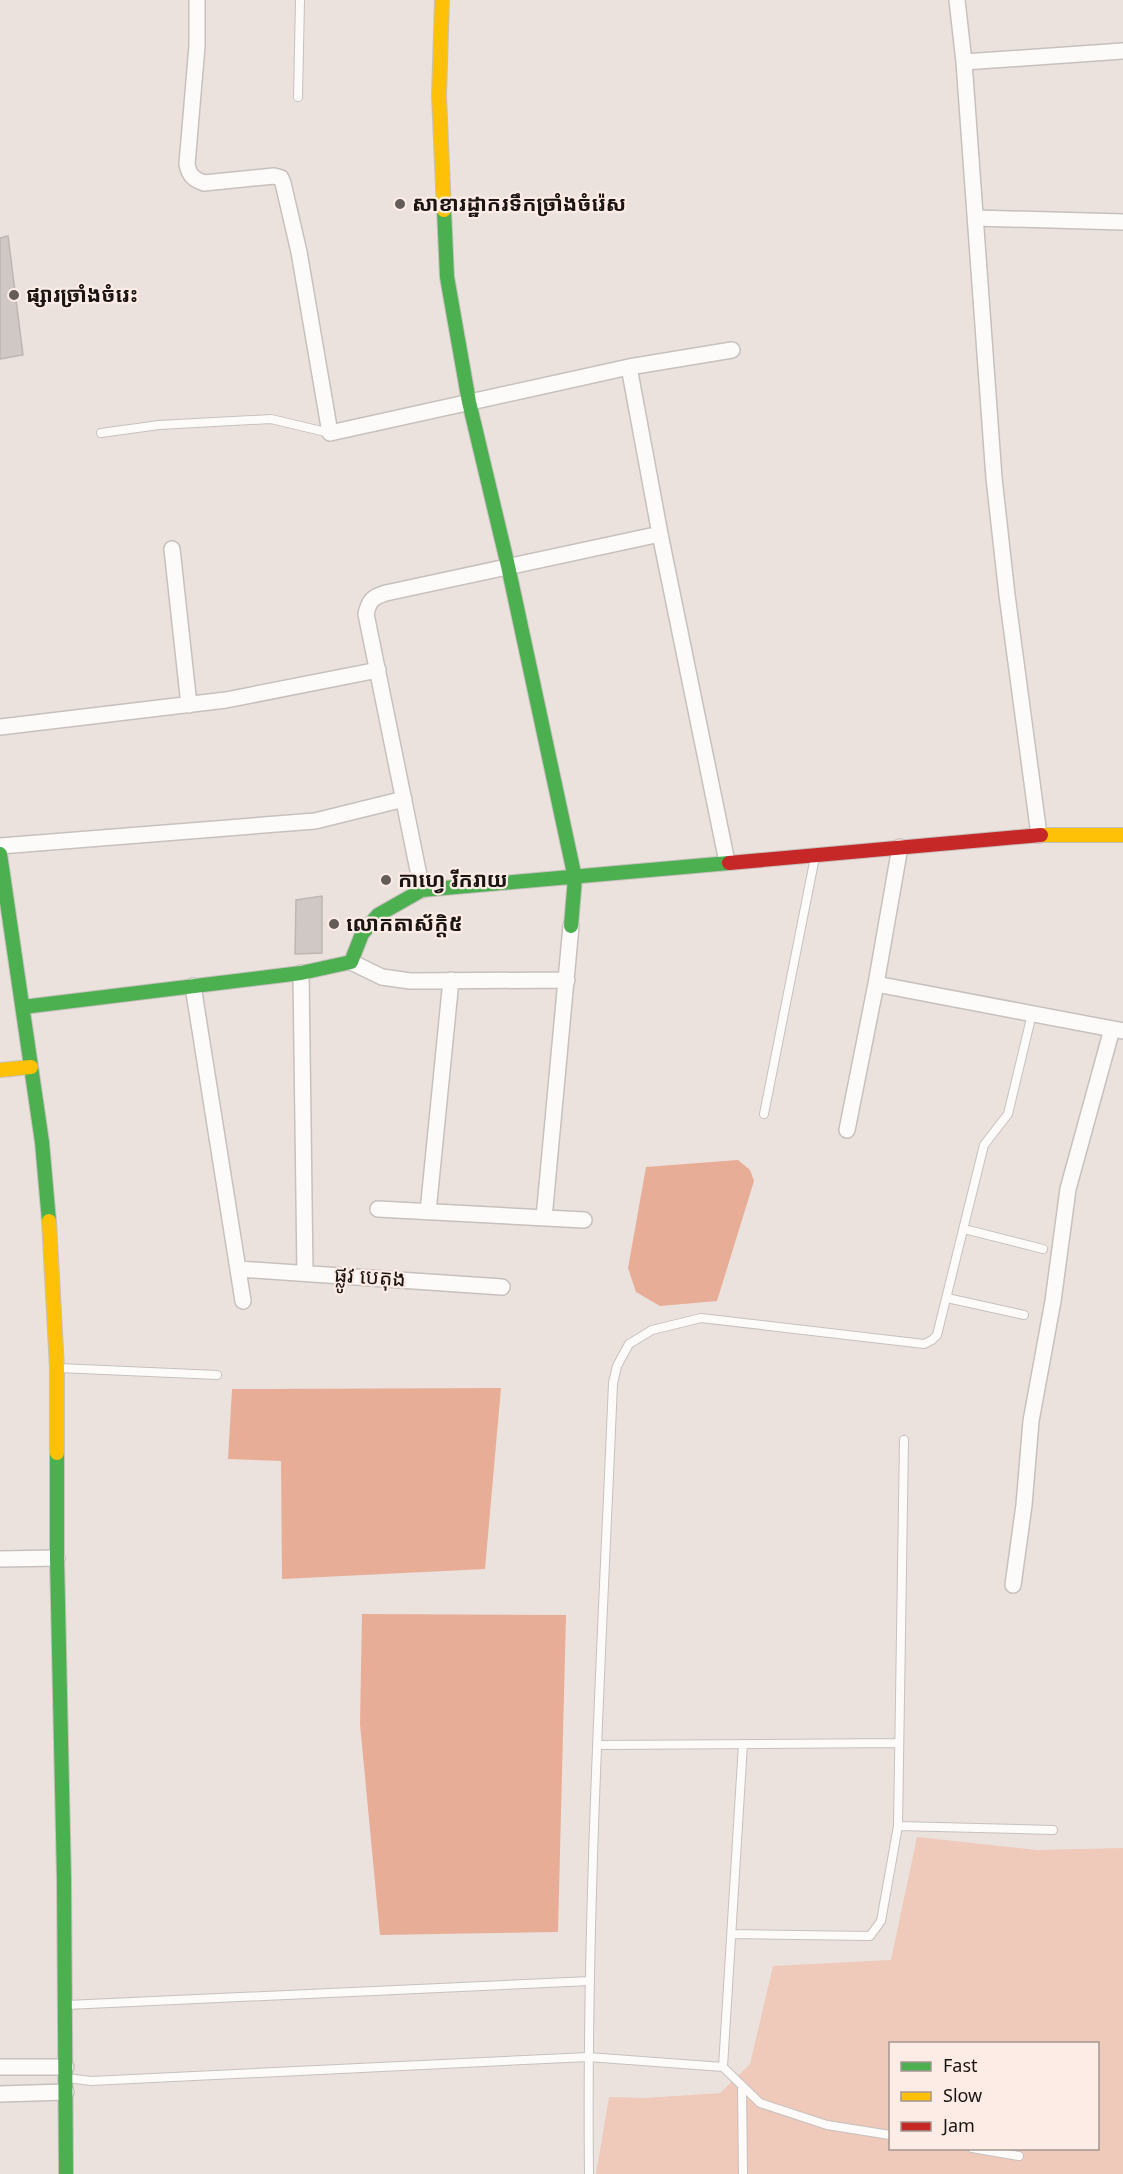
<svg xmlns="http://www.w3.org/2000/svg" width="1123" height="2174" viewBox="0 0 1123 2174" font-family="Georgia,'Noto Sans Khmer',serif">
<rect width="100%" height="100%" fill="#ebe2de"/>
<path fill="#efc9ba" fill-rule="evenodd" d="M 917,1837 L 1037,1850 L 1123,1848 L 1123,2174 L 596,2174 L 609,2097 L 645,2098 L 720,2093 L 750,2064 L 773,1966 L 891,1960 ZM 890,2044 L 1098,2044 L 1098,2148 L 890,2148 Z"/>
<path fill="#e7ad97" d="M 738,1160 L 750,1170 L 754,1181 L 717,1301 L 660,1306 L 636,1292 L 628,1268 L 646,1167 Z
M 501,1388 L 485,1569 L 282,1579 L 281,1461 L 228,1459 L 232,1389 Z
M 362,1614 L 566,1615 L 558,1932 L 380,1935 L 360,1724 Z"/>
<path fill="#cfc8c5" stroke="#bdb6b3" stroke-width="1.5" d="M 8,236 L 23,355 L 0,359 L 0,238 Z
M 322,896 L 322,953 L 295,954 L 296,900 Z"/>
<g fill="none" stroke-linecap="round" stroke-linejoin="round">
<g stroke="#c7c0bd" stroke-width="10">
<path id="lane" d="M 298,97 L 300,0
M 101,433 L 159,425 L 271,419 L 330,433
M 764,1114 L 815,857
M 964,1229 L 1043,1249
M 947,1298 L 1024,1315
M 59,1368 L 217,1375
M 598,1745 L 899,1743
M 898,1826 L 1053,1830
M 732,1934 L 870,1936 L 881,1921 L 898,1826 L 904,1440
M 67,2005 L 590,1981
M 723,2067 L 743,1744
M 67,2078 L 91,2081 L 588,2057 L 723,2067 L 760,2103 L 827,2125 L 890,2135
M 742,2086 L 743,2174
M 972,2148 L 1019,2156
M 589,2174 C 586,1910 602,1646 613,1383 L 617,1366 L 629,1344 L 652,1330 L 701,1318 L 924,1344 L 932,1340 L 937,1335 L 984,1145 L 1008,1114 L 1032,1014"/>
</g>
<g stroke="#c7c0bd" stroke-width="18">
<path id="street" d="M 197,0 L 197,46 L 187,164 C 189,175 193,179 204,183 L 274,176 L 281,178 L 283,183 L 299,252 L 330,433 L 629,367 L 732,350
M 957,0 L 964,62 L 994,478 L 1007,595 L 1039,835
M 964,62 L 1123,51
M 976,218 L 1123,222
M 629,367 L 660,534 L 727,862
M 172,549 L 189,705
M 0,727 L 226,700 L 378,670
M 0,846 L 315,821 L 404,799
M 900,847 L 876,984 L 1123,1031
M 422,890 L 366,614 C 369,601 372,597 386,593 L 660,534
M 351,962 L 382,977 L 410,981 L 567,980
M 301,973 L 305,1273
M 193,986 L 243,1301
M 847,1130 L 876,984
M 378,1209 L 584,1220
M 428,1212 L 451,980
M 544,1218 L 571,926
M 238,1269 L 502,1287
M 0,1559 L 57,1558
M 1013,1585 L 1024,1505 L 1031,1421 L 1053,1301 L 1068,1189 L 1112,1029
M 0,2067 L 66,2067
M 0,2094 L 66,2092"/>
</g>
<g stroke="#c7c0bd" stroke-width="16">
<path id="fast" d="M 444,210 L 447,277 L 469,402 L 508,566 L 575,878 L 571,926
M 0,854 L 42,1142 L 49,1221
M 23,1007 L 301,973 L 351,962 L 362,934 L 378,915 L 422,890 L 729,863
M 57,1453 L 57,1558 L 64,1879 L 66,2174"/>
</g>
<g stroke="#c7c0bd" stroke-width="16">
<path id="slow" d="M 442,0 L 439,96 L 444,210
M 1041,835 L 1123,835
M 0,1070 L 31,1067
M 49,1221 L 57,1368 L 57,1453"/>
</g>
<g stroke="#c7c0bd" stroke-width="16">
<path id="jam" d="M 729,863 L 1041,835"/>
</g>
<use href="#lane" stroke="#fcfbfa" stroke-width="8"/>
<use href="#street" stroke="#fcfbfa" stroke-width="15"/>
<use href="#fast" stroke="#4caf50" stroke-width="14"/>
<use href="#slow" stroke="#ffc107" stroke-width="14"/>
<use href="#jam" stroke="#c62828" stroke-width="14"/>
</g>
<g fill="#635c59" stroke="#fdece6" stroke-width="2">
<circle cx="400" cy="204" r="6"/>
<circle cx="14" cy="295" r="6"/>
<circle cx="386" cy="880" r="6"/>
<circle cx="334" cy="924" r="6"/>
</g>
<g text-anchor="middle" stroke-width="4.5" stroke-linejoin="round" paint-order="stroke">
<g font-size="21" font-weight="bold" fill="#1a1412" stroke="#fdece6" text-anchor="start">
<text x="412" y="211">សាខារដ្ឋាករទឹកច្រាំងចំរ៉េស</text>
<text x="26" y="302">ផ្សារច្រាំងចំរេះ</text>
<text x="398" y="887">កាហ្វេ រីករាយ</text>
<text x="346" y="931">លោកតាស័ក្តិ៥</text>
</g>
<g font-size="21" fill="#1a1412" stroke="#fdece6">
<text transform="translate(370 1277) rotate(4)" y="7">ផ្លូវ បេតុង</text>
</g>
</g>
<rect x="889" y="2042" width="210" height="108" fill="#fdece6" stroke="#a29691" stroke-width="1.5"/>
<rect x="901" y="2062" width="30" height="9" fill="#4caf50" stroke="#a29691" stroke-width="1.5"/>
<text x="943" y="2072" font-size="18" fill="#1a1412">Fast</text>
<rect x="901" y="2092" width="30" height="9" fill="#ffc107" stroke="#a29691" stroke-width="1.5"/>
<text x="943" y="2102" font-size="18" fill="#1a1412">Slow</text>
<rect x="901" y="2122" width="30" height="9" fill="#c62828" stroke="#a29691" stroke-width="1.5"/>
<text x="943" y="2132" font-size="18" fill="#1a1412">Jam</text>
</svg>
